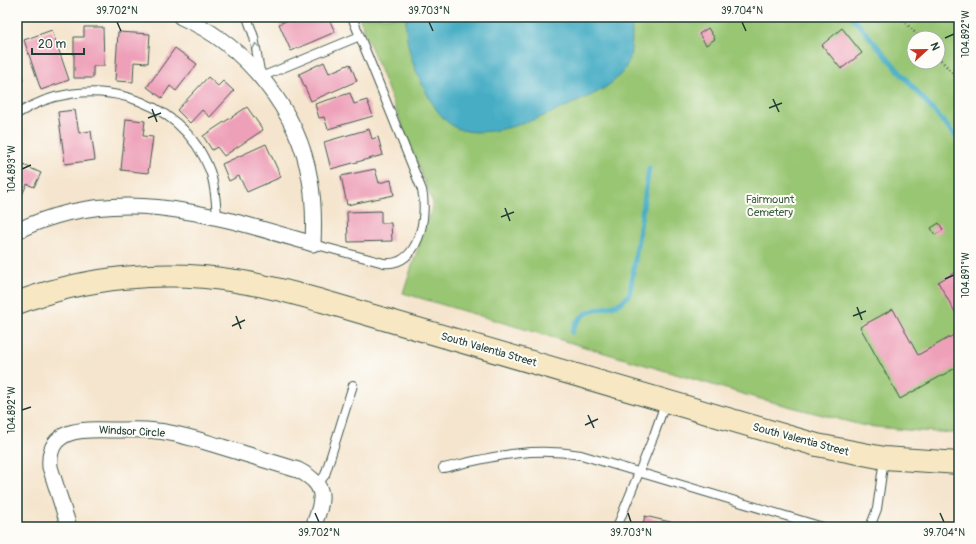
<svg xmlns="http://www.w3.org/2000/svg" width="976" height="544" viewBox="0 0 976 544" font-family="Pangolin,sans-serif">
<rect width="100%" height="100%" fill="#fdfcf7"/>
<filter id="ink" filterUnits="userSpaceOnUse"><feTurbulence type="fractalNoise" baseFrequency=".025" numOctaves="2"/><feDisplacementMap in="SourceGraphic" scale="8" xChannelSelector="R" yChannelSelector="G"/><feConvolveMatrix kernelMatrix="1 2 1 2 8 2 1 2 1" color-interpolation-filters="sRGB"/></filter>
<filter id="wash" filterUnits="userSpaceOnUse"><feTurbulence type="fractalNoise" baseFrequency=".012" numOctaves="4" result="noise"/><feDisplacementMap in="SourceGraphic" scale="16" xChannelSelector="R" yChannelSelector="G"/><feGaussianBlur stdDeviation="0.9" result="paint"/><feColorMatrix in="noise" values="0 0 0 0 0 0 0 0 0 0 0 0 0 0 0 0 0 1.4 0 .05"/><feComposite in="paint" operator="in"/></filter>
<g filter="url(#wash)">
<rect width="100%" height="100%" fill="#f5e5ce"/>
<path fill="#99c673" stroke="#5c8254" fill-rule="evenodd" d="M 359,17 L 959,17 L 959,433 L 918,431 L 865,426 L 753,397 L 403,293 L 433,203 ZM 914,38 L 938,38 L 938,62 L 914,62 Z"/>
<path fill="#46adc5" stroke="#32757c" d="M 406,17 L 631,17 C 632,33 634,56 624,70 C 611,89 585,98 565,107 C 538,119 476,145 450,124 C 437,114 429,98 422,84 C 411,62 405,41 406,17 Z"/>
<g fill="none" stroke-linecap="round" stroke-linejoin="round">
<path stroke="#46adc5" stroke-width="5" d="M 852,17 L 959,140
M 572,332 C 583,298 618,317 630,292 L 649,168"/>
</g>
<g id="blocks">
<path fill="#eea0b9" d="M 295,17 L 328,17 L 335,32 L 291,51 L 279,24 Z
M 84,27 L 103,27 L 104,66 L 93,66 L 93,78 L 74,78 L 74,37 L 84,37 Z
M 708,28 L 715,39 L 706,45 L 699,34 Z
M 842,28 L 862,53 L 841,69 L 822,45 Z
M 52,30 L 69,80 L 41,90 L 24,40 Z
M 118,32 L 150,34 L 148,63 L 134,62 L 133,82 L 115,81 Z
M 175,48 L 197,64 L 176,91 L 170,86 L 162,98 L 147,87 Z
M 324,62 L 329,73 L 350,64 L 357,81 L 311,101 L 299,74 Z
M 17,66 L 23,80 L 17,83 Z
M 208,77 L 218,86 L 223,81 L 234,91 L 210,117 L 202,110 L 190,123 L 177,110 Z
M 350,93 L 354,104 L 367,100 L 373,116 L 328,129 L 324,117 L 319,118 L 315,104 Z
M 247,107 L 263,130 L 224,156 L 217,147 L 212,150 L 203,136 Z
M 75,110 L 79,133 L 91,131 L 95,160 L 65,164 L 58,112 Z
M 126,119 L 145,121 L 143,136 L 153,137 L 148,173 L 121,170 Z
M 369,129 L 372,139 L 378,137 L 383,155 L 331,169 L 324,142 Z
M 266,144 L 281,177 L 247,192 L 239,176 L 229,181 L 222,164 Z
M 17,162 L 41,173 L 34,187 L 27,184 L 21,197 L 17,195 Z
M 375,169 L 379,183 L 391,180 L 394,195 L 347,205 L 341,176 Z
M 381,211 L 381,223 L 391,223 L 392,241 L 348,242 L 347,212 Z
M 939,223 L 943,230 L 935,235 L 931,228 Z
M 959,270 L 959,319 L 938,282 Z
M 893,309 L 918,355 L 959,332 L 959,366 L 900,399 L 860,327 Z
M 645,516 L 687,526 L 687,527 L 642,527 Z"/>
</g>
</g>
<g filter="url(#ink)">
<use href="#blocks" fill-opacity="0" stroke="#3f564b" stroke-width="1"/>
<g fill="none" stroke-linecap="round" stroke-linejoin="round">
<g stroke="#3f564b" stroke-width="10">
<path id="lane" d="M 247,17 L 254,37 L 261,77 L 360,36
M 17,114 C 84,71 180,93 210,171 C 215,185 216,201 217,216
M 313,244 L 384,263 C 419,267 428,216 422,190 L 352,17
M 443,468 C 492,457 530,446 581,455 L 823,527
M 318,484 L 325,475 L 353,385
M 617,527 L 654,435 L 666,401
M 870,527 L 877,509 L 884,459"/>
</g>
<g stroke="#3f564b" stroke-width="17">
<path id="street" d="M 17,231 C 116,182 214,215 313,244 C 314,223 314,201 310,180 C 299,111 245,44 181,17
M 69,527 L 50,467 C 47,428 82,429 111,430 C 126,430 142,429 157,431 C 178,433 199,440 219,446 C 245,454 272,462 298,470 C 328,485 324,499 313,527"/>
</g>
<g stroke="#3f564b" stroke-width="24">
<path id="secondary" d="M 17,303 C 85,277 164,269 236,281 C 265,285 293,293 322,301 L 817,445 L 884,458 L 959,463"/>
</g>
<path stroke="#3f564b" stroke-width="2.5" stroke-dasharray="1 3" stroke-linecap="butt" d="M 900,17 L 920,38
M 938,57 L 959,80"/>
<use href="#lane" stroke="#fff" stroke-width="8"/>
<use href="#street" stroke="#fff" stroke-width="15"/>
<use href="#secondary" stroke="#f7e8c3" stroke-width="22"/>
</g>
<defs><path id="oneway-chevron" d="M-2-3.5L2.5 0L-2 3.5" fill="none" stroke-width="1.6" stroke-linecap="round" stroke-linejoin="round"/></defs>
<use stroke="#8f9e9a" href="#oneway-chevron" transform="translate(256 46) rotate(-102)"/>
</g>
<path fill="none" stroke="#1f3d34" stroke-width="1.5" d="M 117,22 L 121,31M 429,22 L 433,31M 742,22 L 746,31M 945,38 L 954,34M 773,99 L 779,112M 769,108 L 782,103M 152,109 L 157,122M 148,118 L 161,113M 22,169 L 31,165M 505,208 L 510,221M 501,217 L 514,212M 945,279 L 954,275M 857,307 L 862,320M 236,316 L 241,329M 853,316 L 866,311M 232,326 L 245,320M 22,410 L 31,407M 588,415 L 594,428M 585,425 L 598,419M 315,513 L 319,522M 628,513 L 631,522M 940,513 L 944,522"/>
<g text-anchor="middle" stroke-width="4" stroke-linejoin="round" paint-order="stroke">
<g font-size="11" fill="#3e5f44" stroke="#fdfcf7">
<text x="770" y="203">Fairmount<tspan x="770" dy="13">Cemetery</tspan></text>
</g>
<g font-size="11" fill="#1f3d34" stroke="#fdfcf7">
<text transform="translate(489 349) rotate(16)" y="4">South Valentia Street</text>
<text transform="translate(132 431) rotate(3)" y="4">Windsor Circle</text>
<text transform="translate(801 439) rotate(15)" y="4">South Valentia Street</text>
</g>
</g>
<rect width="976" height="544" fill="none" stroke="#fdfcf7" stroke-width="44"/>
<g transform="translate(926 50) rotate(68)"><circle r="19" fill="#fdfcf7" stroke="#a4b0a9"/>
<path d="M0-3L7 15L0 10L-7 15Z" fill="#c8321e"/>
<text y="-6" font-size="11" font-weight="bold" text-anchor="middle" fill="#1f3d34">N</text>
</g>
<path d="M32 48v6h52v-6" fill="none" stroke="#1f3d34" stroke-width="2"/>
<text x="38" y="48" font-size="12" fill="#1f3d34" stroke="#fdfcf7" stroke-width="3" paint-order="stroke">20 m</text>
<rect x="22" y="22" width="932" height="500" fill="none" stroke="#1f3d34" stroke-width="1.5"/>
<g font-size="10" text-anchor="middle" fill="#1f3d34">
<text x="117" y="14">39.702°N</text>
<text x="429" y="14">39.703°N</text>
<text x="742" y="14">39.704°N</text>
<text transform="translate(965 34) rotate(-90)" y="4">104.892°W</text>
<text transform="translate(11 169) rotate(-90)" y="4">104.893°W</text>
<text transform="translate(965 275) rotate(-90)" y="4">104.891°W</text>
<text transform="translate(11 410) rotate(-90)" y="4">104.892°W</text>
<text x="319" y="536">39.702°N</text>
<text x="631" y="536">39.703°N</text>
<text x="944" y="536">39.704°N</text>
</g>
</svg>
